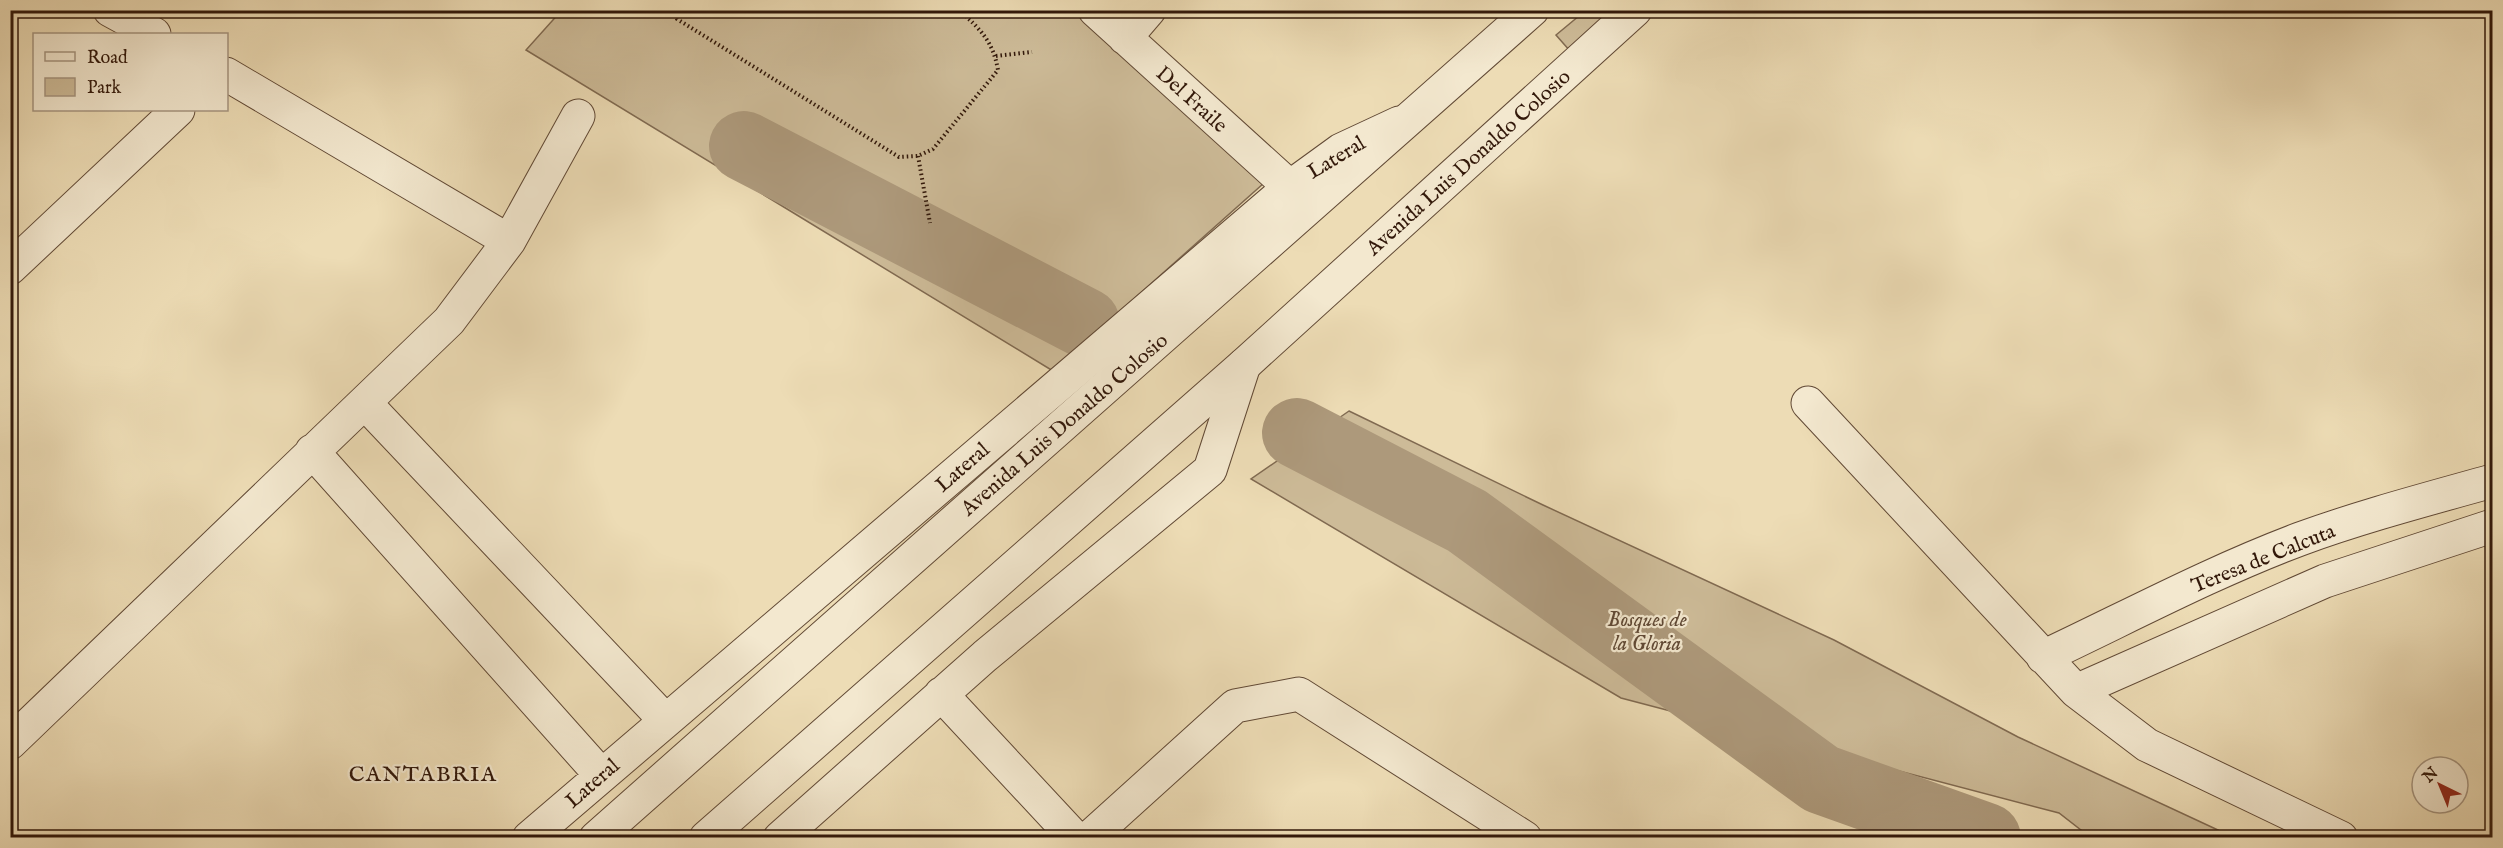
<svg xmlns="http://www.w3.org/2000/svg" width="2503" height="848" viewBox="0 0 2503 848" font-family="'IM FELL English',serif">
<rect width="100%" height="100%" fill="#eddcb5"/>
<filter id="stains"><feTurbulence type="fractalNoise" baseFrequency=".00333" numOctaves="4"/><feColorMatrix values="0 0 0 0 .2 0 0 0 0 .09 0 0 0 0 .02 0 0 0 .5 -.17"/></filter>
<radialGradient id="worn" r=".72"><stop offset=".6" stop-color="#630" stop-opacity="0"/><stop offset="1" stop-color="#630" stop-opacity=".3"/></radialGradient>
<path fill="#cdbb98" stroke="#806a51" stroke-width="1.5" d="M 561,11 L 1075,11 L 1264,183 L 1053,371 L 526,50 Z
M 1585,11 L 1616,11 L 1570,51 L 1556,35 Z
M 1349,411 L 1543,505 L 1834,640 L 2018,737 L 2233,837 L 2090,837 L 2059,813 L 1621,698 L 1251,479 Z"/>
<g fill="none" stroke-linecap="round" stroke-linejoin="round">
<path stroke="#ad997b" stroke-width="70" d="M 744,146 L 1085,323
M 1297,433 L 1467,521 L 1821,779 L 1986,838"/>
<g stroke="#614935" stroke-width="35">
<path id="minor" d="M 110,10 L 154,34
M 1095,10 L 1290,187
M 1125,38 L 1149,10
M 226,74 L 509,241
M 10,268 L 178,110
M 365,403 L 665,720
M 1808,403 L 2076,691 L 2147,745 L 2341,838
M 312,451 L 601,775
M 2043,657 C 2128,617 2212,572 2300,539 C 2363,516 2428,499 2492,481
M 2076,691 L 2325,581 L 2492,526
M 941,694 L 1075,838
M 10,743 L 449,321 L 509,241 L 578,116
M 529,838 L 1290,187 L 1341,150 L 1399,123
M 780,838 L 985,656 L 1210,470 L 1244,365
M 1089,838 L 1235,706 L 1299,694 L 1525,838"/>
</g>
<g stroke="#614935" stroke-width="35">
<path id="tertiary" d="M 596,838 L 1532,10
M 706,838 L 1244,365 L 1635,10"/>
</g>
<path stroke="#32180a" stroke-width="4" stroke-dasharray="1.5 3" stroke-linecap="butt" d="M 673,10 L 677,19 L 899,157 L 918,156 L 933,149 L 998,70 C 993,41 980,29 959,10
M 996,56 L 1032,52
M 918,156 L 930,223"/>
<use href="#minor" stroke="#f3e8cf" stroke-width="33"/>
<use href="#tertiary" stroke="#f3e8cf" stroke-width="33"/>
</g>
<g text-anchor="middle" stroke-width="4.5" stroke-linejoin="round" paint-order="stroke">
<g font-size="21" fill="#32180a" stroke="#f3e8cf">
<text transform="translate(1192 99) rotate(42)" y="7">Del Fraile</text>
<text transform="translate(1336 157) rotate(-31)" y="7">Lateral</text>
<text transform="translate(1468 162) rotate(-42)" y="7">Avenida Luis Donaldo Colosio</text>
<text transform="translate(1064 424) rotate(-41)" y="7">Avenida Luis Donaldo Colosio</text>
<text transform="translate(962 467) rotate(-41)" y="7">Lateral</text>
<text transform="translate(2263 558) rotate(-22)" y="7">Teresa de Calcuta</text>
<text transform="translate(592 783) rotate(-41)" y="7">Lateral</text>
</g>
<g font-size="21" font-style="italic" fill="#604935" stroke="#f3e8cf">
<text x="1647" y="626">Bosques de<tspan x="1647" dy="24">la Gloria</tspan></text>
</g>
<g font-size="22" letter-spacing="1.5" fill="#32180a" stroke="#f3e8cf">
<text x="423" y="781">CANTABRIA</text>
</g>
</g>
<rect width="2503" height="848" fill="none" stroke="#eddcb5" stroke-width="36"/>
<rect x="12" y="12" width="2479" height="824" fill="none" stroke="#32180a" stroke-width="3"/>
<rect x="18" y="18" width="2467" height="812" fill="none" stroke="#32180a" stroke-width="1.5"/>
<rect x="33" y="33" width="195" height="78" fill="#f3e8cf" stroke="#a69580" stroke-width="1.5"/>
<rect x="45" y="52" width="30" height="9" fill="#f3e8cf" stroke="#a69580" stroke-width="1.5"/>
<text x="87" y="63" font-size="18" fill="#32180a">Road</text>
<rect x="45" y="78" width="30" height="18" fill="#cdbb98" stroke="#a69580" stroke-width="1.5"/>
<text x="87" y="93" font-size="18" fill="#32180a">Park</text>
<g transform="translate(2440 785) rotate(317)"><circle r="28" fill="#f3e8cf" stroke="#a69580" stroke-width="1.5"/>
<path d="M0-4.5L10 22L0 15L-10 22Z" fill="#8f2418"/>
<text y="-9" font-size="16" font-weight="bold" text-anchor="middle" fill="#32180a">N</text>
</g>
<rect width="100%" height="100%" filter="url(#stains)"/>
<rect width="100%" height="100%" fill="url(#worn)"/>
</svg>
